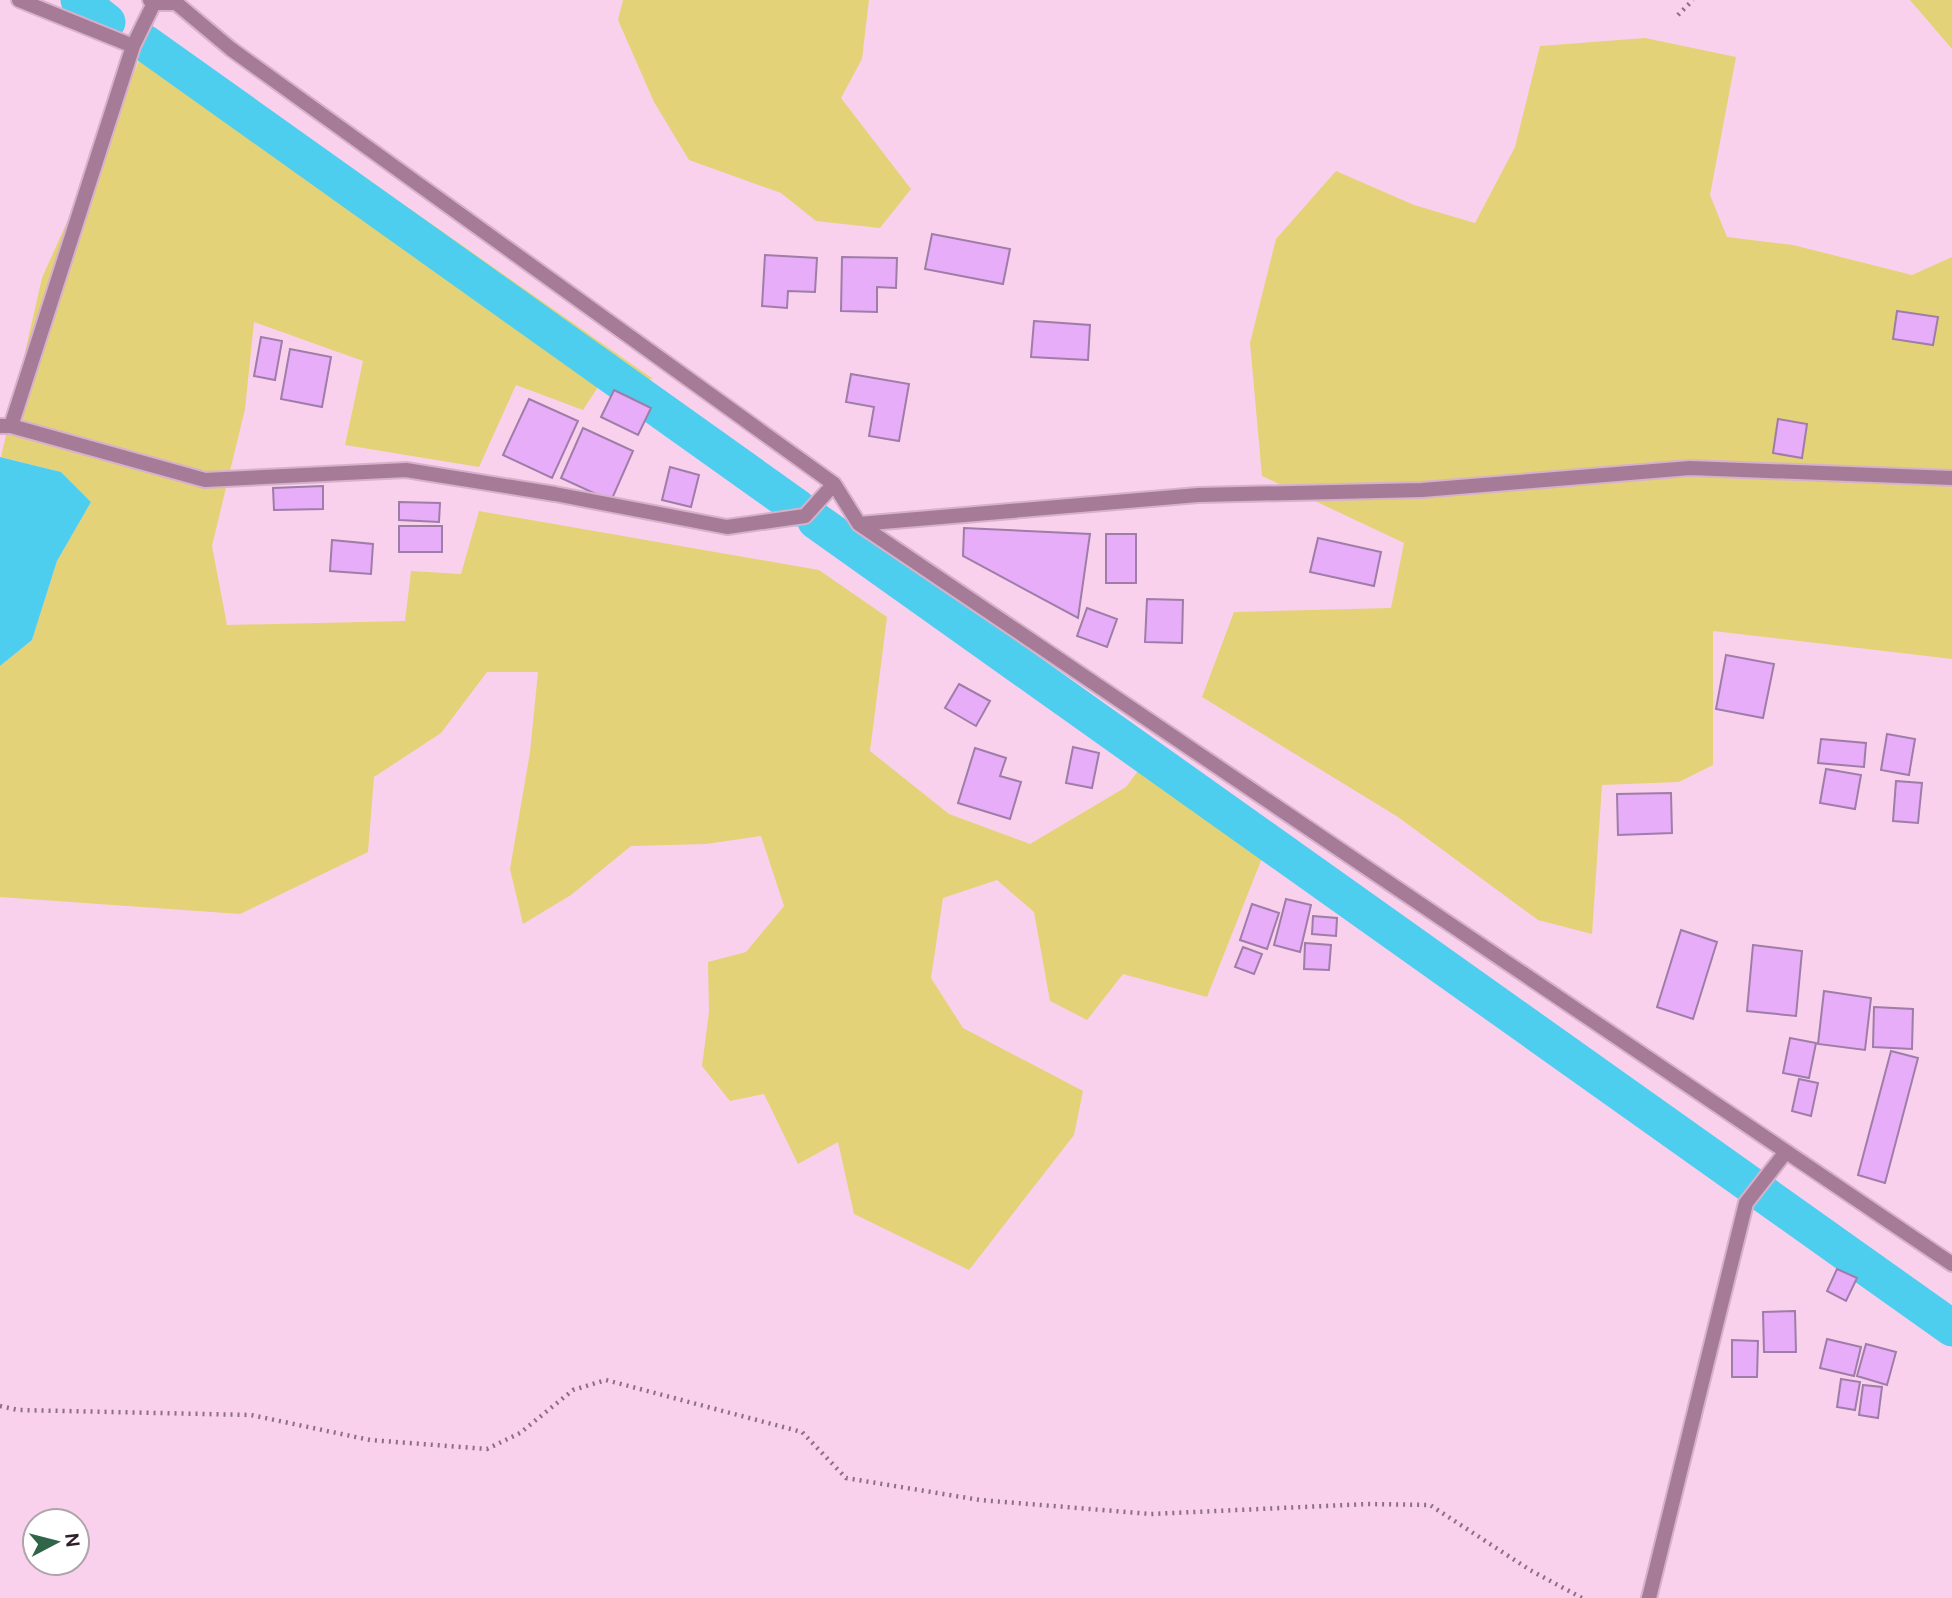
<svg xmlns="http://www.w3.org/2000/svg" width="1952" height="1598" viewBox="0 0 1952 1598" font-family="'DM Sans',sans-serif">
<rect width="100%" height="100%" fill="#fad1ed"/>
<path fill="#e3d278" d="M 623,0 L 869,0 L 862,59 L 841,98 L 911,189 L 880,228 L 816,221 L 781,193 L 689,160 L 654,102 L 618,20 Z
M 1910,0 L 1952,0 L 1952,49 Z
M 153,29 L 653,379 L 600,384 L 583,410 L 516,385 L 479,467 L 345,445 L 363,361 L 254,322 L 245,409 L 212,546 L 227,625 L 405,621 L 411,571 L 461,574 L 479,511 L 819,570 L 887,617 L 870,751 L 949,814 L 1030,844 L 1126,787 L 1138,771 L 1264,853 L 1207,997 L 1123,974 L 1087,1020 L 1050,1001 L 1034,912 L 997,880 L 943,898 L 931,978 L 963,1028 L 1083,1091 L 1074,1135 L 969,1270 L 854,1214 L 838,1142 L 798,1164 L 764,1094 L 730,1101 L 702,1066 L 709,1012 L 708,962 L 746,952 L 784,906 L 761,836 L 706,844 L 631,846 L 571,895 L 523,924 L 510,869 L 530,752 L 538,672 L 487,672 L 441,733 L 374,777 L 368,852 L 240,914 L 0,897 L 0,666 L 32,640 L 57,561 L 91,502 L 61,472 L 1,457 L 42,278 Z
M 1645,38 L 1736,57 L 1710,195 L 1727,237 L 1793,245 L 1912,275 L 1952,257 L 1952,659 L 1713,631 L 1713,765 L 1679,782 L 1602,785 L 1592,934 L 1538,920 L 1398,817 L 1202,697 L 1234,612 L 1391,608 L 1404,543 L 1262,476 L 1250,343 L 1276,239 L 1336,171 L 1414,205 L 1475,223 L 1515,147 L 1540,46 Z"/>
<path fill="#4eceef" d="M 0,457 L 61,472 L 91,502 L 57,561 L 32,640 L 0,666 Z"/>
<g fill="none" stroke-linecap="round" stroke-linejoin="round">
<path stroke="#4eceef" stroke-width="37" d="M 79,0 L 107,22
M 145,43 L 798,508
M 816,521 L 1952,1328"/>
</g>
<path fill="#e7adf8" stroke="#9e7da8" stroke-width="2" d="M 932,234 L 1010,249 L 1003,284 L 925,269 Z
M 765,255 L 817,258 L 815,292 L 788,291 L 787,308 L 762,306 Z
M 842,257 L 897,258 L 896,288 L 877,287 L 877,312 L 841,311 Z
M 1897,311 L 1938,317 L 1933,345 L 1893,339 Z
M 1034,321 L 1090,325 L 1088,360 L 1031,357 Z
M 261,337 L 282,341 L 275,380 L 254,376 Z
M 290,349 L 331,357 L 322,407 L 281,399 Z
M 851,374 L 909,384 L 899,441 L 869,436 L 874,407 L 846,402 Z
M 614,390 L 651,408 L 638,435 L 601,417 Z
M 529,399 L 578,421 L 552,478 L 503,455 Z
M 1778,419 L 1807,424 L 1802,458 L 1773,453 Z
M 583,428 L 633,451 L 611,501 L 561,478 Z
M 670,467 L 699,475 L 691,507 L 662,500 Z
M 323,486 L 323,509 L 274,510 L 273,488 Z
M 399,502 L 440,503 L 439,522 L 399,520 Z
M 399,526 L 442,526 L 442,552 L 399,552 Z
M 964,528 L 1090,534 L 1078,618 L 963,556 Z
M 1106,534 L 1136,534 L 1136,583 L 1106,583 Z
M 1318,538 L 1381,552 L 1374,586 L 1310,572 Z
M 332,540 L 373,544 L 371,574 L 330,571 Z
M 1147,599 L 1183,600 L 1182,643 L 1145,642 Z
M 1087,608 L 1117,619 L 1107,647 L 1077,636 Z
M 1726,655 L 1774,664 L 1763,718 L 1716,709 Z
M 959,684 L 990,701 L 976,726 L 945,708 Z
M 1887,734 L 1915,739 L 1909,775 L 1881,770 Z
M 1821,739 L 1866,743 L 1864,767 L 1818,763 Z
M 1073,747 L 1099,753 L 1092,788 L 1066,783 Z
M 975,748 L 1006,758 L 1000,776 L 1021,782 L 1010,819 L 958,803 Z
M 1826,769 L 1861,775 L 1855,809 L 1820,803 Z
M 1896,781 L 1922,783 L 1918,823 L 1893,821 Z
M 1671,793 L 1672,833 L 1618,835 L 1617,794 Z
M 1286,899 L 1311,905 L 1300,952 L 1274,945 Z
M 1252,904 L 1279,913 L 1267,949 L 1240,940 Z
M 1313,916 L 1337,918 L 1336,936 L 1312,934 Z
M 1681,930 L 1717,942 L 1693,1019 L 1657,1007 Z
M 1305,943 L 1331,945 L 1329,970 L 1304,969 Z
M 1753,945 L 1802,951 L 1796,1016 L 1747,1011 Z
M 1243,947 L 1262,954 L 1254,974 L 1235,967 Z
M 1824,991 L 1871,998 L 1865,1050 L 1818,1044 Z
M 1874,1007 L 1913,1009 L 1912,1049 L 1873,1047 Z
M 1790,1038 L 1816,1043 L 1809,1078 L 1783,1073 Z
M 1891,1051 L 1918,1058 L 1885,1183 L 1858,1175 Z
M 1799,1079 L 1818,1083 L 1811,1116 L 1792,1111 Z
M 1837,1269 L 1857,1278 L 1846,1301 L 1827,1291 Z
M 1795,1311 L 1796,1352 L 1764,1352 L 1763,1312 Z
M 1827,1339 L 1861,1347 L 1854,1376 L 1820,1368 Z
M 1732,1340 L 1758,1341 L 1757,1377 L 1732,1377 Z
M 1866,1344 L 1896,1352 L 1887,1385 L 1857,1376 Z
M 1841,1379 L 1860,1382 L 1855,1410 L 1837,1407 Z
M 1863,1385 L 1882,1387 L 1878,1418 L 1859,1415 Z"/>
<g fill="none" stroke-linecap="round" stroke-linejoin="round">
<g stroke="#d6b1ca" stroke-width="18">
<path id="street" d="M 19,0 L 133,46
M 150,0 L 154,3 L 176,3 L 231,49 L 834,484 L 859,524 L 1952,1264
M 0,426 L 11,426 L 133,46 L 154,3
M 11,426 L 205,480 L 406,470 L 555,494 L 727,527 L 805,516 L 834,484
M 859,524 L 1198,495 L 1422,490 L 1690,468 L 1952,478
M 1649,1598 L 1746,1203 L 1785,1153"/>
</g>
<path stroke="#8c6f83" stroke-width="4.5" stroke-dasharray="2 5" stroke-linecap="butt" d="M 1678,15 L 1693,0
M 0,1406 L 18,1410 L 251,1415 L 370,1440 L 487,1449 L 520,1433 L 573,1390 L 606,1380 L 802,1432 L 846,1478 L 980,1500 L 1151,1514 L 1368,1504 L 1430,1505 L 1530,1570 L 1582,1598"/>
<use href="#street" stroke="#a67b98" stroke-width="14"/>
</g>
<g transform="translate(56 1542) rotate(83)"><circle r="33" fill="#ffffff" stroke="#ada5aa" stroke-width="2"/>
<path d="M0-5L12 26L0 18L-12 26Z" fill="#316549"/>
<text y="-10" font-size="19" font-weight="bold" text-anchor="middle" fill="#311e2b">N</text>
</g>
</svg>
